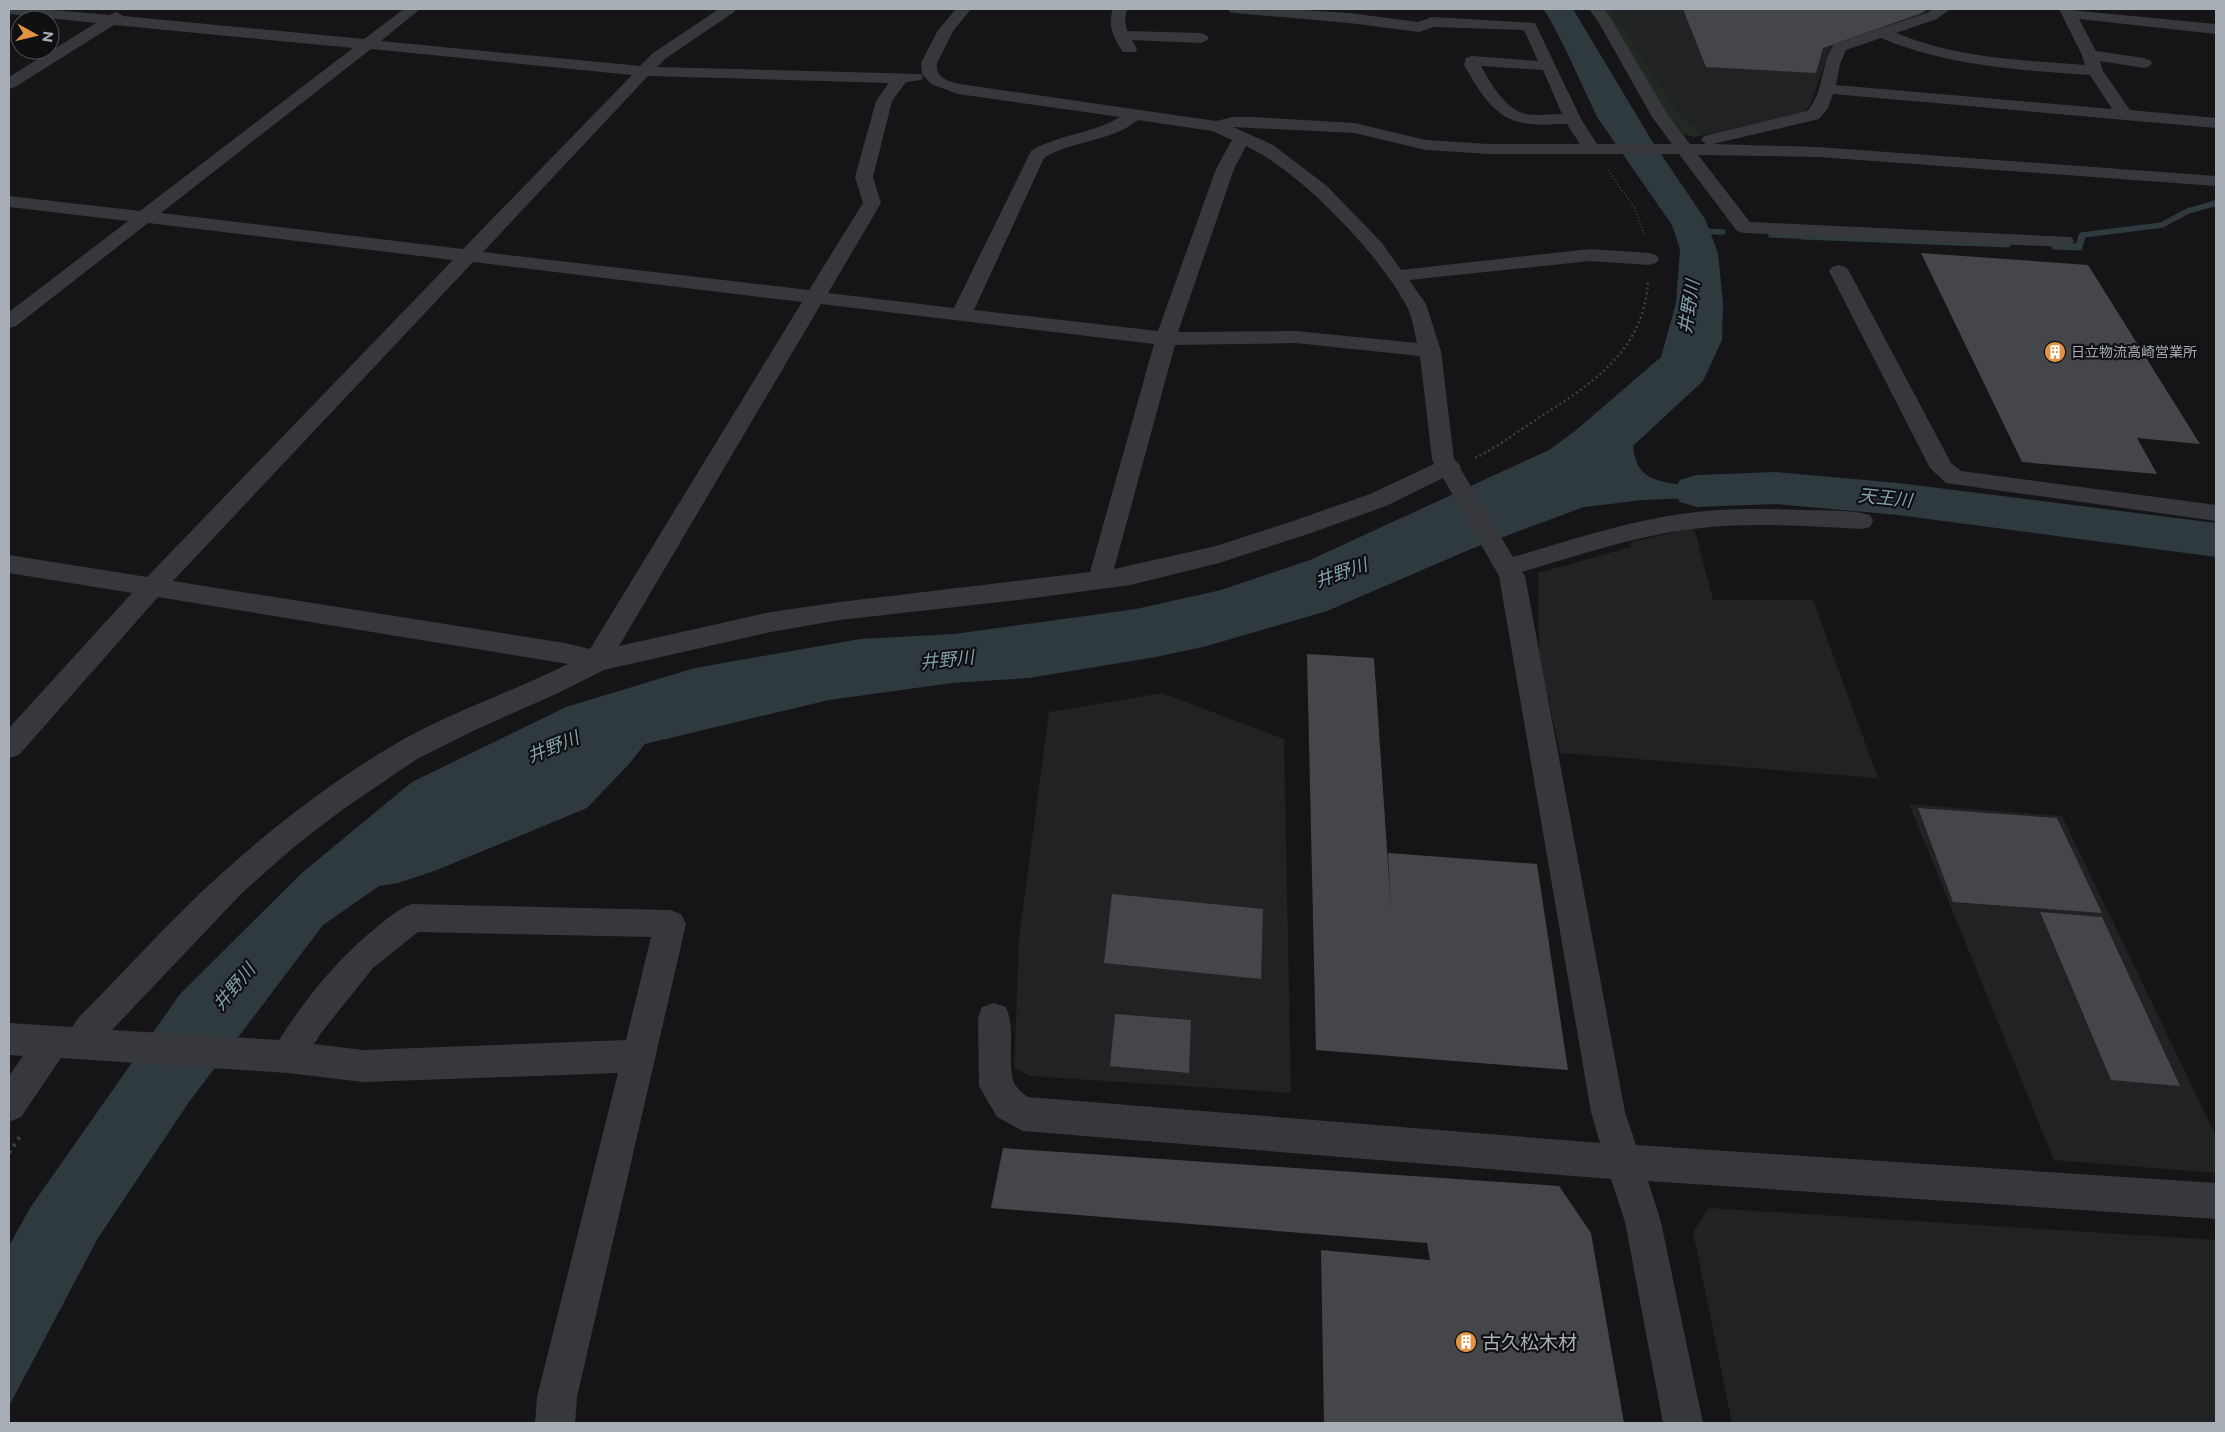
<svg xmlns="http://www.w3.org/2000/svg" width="2225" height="1432" viewBox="0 0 2225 1432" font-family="Montserrat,'Noto Sans JP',sans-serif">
<rect width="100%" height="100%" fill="#151517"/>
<path fill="#212224" d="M 1611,9 L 1932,9 L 1922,15 L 1831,47 L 1810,105 L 1804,112 L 1705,135 L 1682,118 Z
M 1694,528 L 1713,600 L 1813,600 L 1878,778 L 1560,753 L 1539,655 L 1538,573 L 1631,547 L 1631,542 Z
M 1162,693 L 1284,739 L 1291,1093 L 1029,1076 L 1014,1067 L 1019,938 L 1049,712 Z
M 1909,804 L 2062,816 L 2216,1136 L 2216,1173 L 2054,1160 Z
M 1709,1208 L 2216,1240 L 2216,1423 L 1732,1423 L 1693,1232 Z"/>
<path fill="#222922" d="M 1603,9 L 1611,9 L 1682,118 L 1705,135 L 1694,137 L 1683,134 L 1665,112 Z"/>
<path fill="#2f3a3e" d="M 1542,9 L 1573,9 L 1652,141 L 1705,219 L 1718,253 L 1723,303 L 1722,340 L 1703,381 L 1633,446 C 1634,455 1636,464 1642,471 C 1666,495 1727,479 1757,482 C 1763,483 1770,486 1776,488 L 1756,495 L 1643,500 L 1584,507 L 1471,549 L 1327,611 L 1207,646 L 1156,657 L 1029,678 L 952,683 L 829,700 L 645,744 L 629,764 L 587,808 L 437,870 L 398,883 L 379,886 L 323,925 L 189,1102 L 98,1238 L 9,1406 L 9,1246 L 30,1208 L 180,994 L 303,872 L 412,782 L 566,707 L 695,668 L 860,639 L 954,634 L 1136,609 L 1221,590 L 1310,560 L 1549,450 L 1575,431 L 1661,357 L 1676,303 L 1680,249 L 1672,225 L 1597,117 L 1564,46 L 1547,14 Z"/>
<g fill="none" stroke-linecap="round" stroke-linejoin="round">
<path stroke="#2f3a3e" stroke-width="5.5" d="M 1700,231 L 1723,232
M 1771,235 L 1835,237
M 2081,237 L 2082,235 L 2162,225 L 2188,211 L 2216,203"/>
<path stroke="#2f3a3e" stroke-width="7" d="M 1802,236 L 2007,244
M 2055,246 L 2079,247 L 2082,236"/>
<path fill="#2f3a3e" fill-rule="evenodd" d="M 1776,472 L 1898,483 L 2216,523 L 2216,557 L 1898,515 L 1776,504 L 1697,507 L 1680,502 L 1673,491 L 1680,480 L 1697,475 Z"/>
</g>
<path fill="#44464a" d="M 1683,9 L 1927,9 L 1922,13 L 1823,48 L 1816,73 L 1706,67 Z
M 1921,253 L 2088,265 L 2200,444 L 2137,438 L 2157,474 L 2022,462 Z
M 1307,654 L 1374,658 L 1391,908 L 1388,853 L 1537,864 L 1568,1070 L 1316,1050 Z
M 1918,808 L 2057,818 L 2102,913 L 1953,902 Z
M 1112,894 L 1263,909 L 1261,979 L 1104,963 Z
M 2040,912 L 2102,917 L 2180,1086 L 2111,1080 Z
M 1115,1014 L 1191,1020 L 1189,1073 L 1110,1066 Z
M 1003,1148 L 1559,1186 L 1591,1233 L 1624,1423 L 1324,1423 L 1321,1250 L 1430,1260 L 1427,1243 L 991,1208 Z"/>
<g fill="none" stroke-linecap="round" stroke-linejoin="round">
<path stroke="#3c3f42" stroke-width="2" stroke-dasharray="1 2.5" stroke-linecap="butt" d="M 1608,170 L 1635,209 L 1645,236"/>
<path stroke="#3c3f42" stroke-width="2.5" stroke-dasharray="2 3" stroke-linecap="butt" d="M 1475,458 C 1496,448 1514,434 1534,421 C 1589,385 1643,354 1648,282"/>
<path stroke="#3c3f42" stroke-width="4" stroke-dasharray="3 5" stroke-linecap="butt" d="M 9,1153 L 21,1135"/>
<path fill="#36383b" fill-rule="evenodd" d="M 9,9 L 43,9 L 109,15 L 116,12 L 123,16 L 364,39 L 404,9 L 420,9 L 381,41 L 640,66 L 653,53 L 719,9 L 736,9 L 734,12 L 665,59 L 657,67 L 921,74 L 923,77 L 921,80 L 906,82 L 892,101 L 873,177 L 881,203 L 828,293 L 954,308 L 1031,151 C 1059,134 1092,134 1120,117 L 958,94 L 931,84 L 922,74 L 921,63 L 938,30 L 956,9 L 971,9 L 953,31 L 937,63 C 935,78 948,81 960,84 L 1216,121 L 1233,117 L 1252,117 L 1354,123 L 1426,140 L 1489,144 L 1580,144 L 1567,124 C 1553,124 1538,126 1524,123 C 1494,119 1478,89 1464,65 L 1466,58 L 1472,56 L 1538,61 L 1524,30 L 1434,27 L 1419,32 L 1349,23 L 1235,13 L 1230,12 L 1228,9 L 1289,9 L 1349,13 L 1418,22 L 1432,17 L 1535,23 L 1581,119 L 1597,144 L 1672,144 L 1652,117 L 1599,23 L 1589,9 L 1604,9 L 1611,19 L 1668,115 L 1690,144 L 1706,144 L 1701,140 L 1704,136 L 1807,111 C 1824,94 1820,65 1834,44 L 1927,13 L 1933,9 L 1950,9 L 1937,19 L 1896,33 C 1956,58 2021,60 2085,65 L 2082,55 L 2059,9 L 2216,24 L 2216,34 L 2079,19 L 2096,51 L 2144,58 L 2150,60 L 2152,63 L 2150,66 L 2144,68 L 2100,61 L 2103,71 L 2130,110 L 2216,118 L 2216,128 L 1833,94 L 1828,108 L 1819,119 L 1713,144 L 1818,147 L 2216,176 L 2216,186 L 1818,157 L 1698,155 L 1750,222 L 2071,237 L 2074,241 L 2071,245 L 2064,247 L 1744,233 L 1737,231 L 1679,154 L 1489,154 L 1426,150 L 1354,133 L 1233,127 L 1273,145 L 1327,186 L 1382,243 L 1401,270 L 1590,249 L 1649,253 L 1656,255 L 1659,259 L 1656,263 L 1649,265 L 1590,261 L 1409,280 L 1426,304 L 1441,351 L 1454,459 L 1461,466 L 1460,468 L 1513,557 C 1564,542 1615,525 1668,516 C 1712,508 1757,508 1801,510 C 1823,511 1848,509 1870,515 L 1873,521 L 1870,527 L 1861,529 C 1805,526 1748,522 1693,529 C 1634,536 1579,555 1522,572 L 1525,576 L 1625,1112 L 1636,1145 L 2216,1183 L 2216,1219 L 1648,1181 L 1661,1222 L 1703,1423 L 1663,1423 L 1625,1222 L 1611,1179 L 1023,1131 L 997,1117 L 979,1086 L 978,1018 L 982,1007 L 994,1003 L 1006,1007 C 1016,1031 1007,1057 1013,1080 C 1015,1087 1022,1093 1028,1097 L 1600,1143 L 1591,1112 L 1499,576 L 1443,478 L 1386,506 L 1311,533 L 1219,563 L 1130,585 L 1019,600 L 840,620 L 771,632 L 604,670 L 556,694 L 475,730 L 417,759 L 342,810 L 295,846 L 242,893 L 112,1030 L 279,1040 C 306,998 338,958 377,927 C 388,918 398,909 412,904 L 670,910 L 681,914 L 686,924 L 577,1397 L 575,1423 L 535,1423 L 537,1397 L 618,1073 L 363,1082 L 288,1073 L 61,1058 L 21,1117 L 9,1122 L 9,1076 L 23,1056 L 9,1055 L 9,1023 L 72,1027 L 80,1016 C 127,969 172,918 221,874 C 275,825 334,780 397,743 C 451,712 512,692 568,664 L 158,597 L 19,755 L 9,758 L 9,728 L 132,593 L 9,573 L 9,555 L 147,577 L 453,260 L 148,223 L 16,326 L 9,328 L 9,312 L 128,221 L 9,207 L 9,196 L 140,211 L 353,48 L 114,25 L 15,87 L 9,89 L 9,77 L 96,23 L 9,14 ZM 1881,38 C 1948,66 2019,70 2090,75 L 2112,109 L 1836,85 L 1840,64 L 1846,50 ZM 371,49 L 632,75 L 463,249 L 161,213 ZM 1481,66 L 1543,70 L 1562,114 C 1551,114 1538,116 1526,114 C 1505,109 1491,84 1481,66 ZM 648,76 L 889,83 L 876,101 L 855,177 L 863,203 L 809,290 L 483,252 ZM 1138,120 L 1212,131 L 1232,140 L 1216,169 L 1158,331 L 974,310 L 1044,158 C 1073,140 1111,142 1138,120 ZM 1246,146 C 1300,171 1376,251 1405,303 C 1412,314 1414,331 1417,343 L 1295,331 L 1178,332 L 1234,169 ZM 473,262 L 802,302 L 590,649 L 565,643 L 173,581 ZM 821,304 L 1154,344 L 1090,572 L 840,602 L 771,612 L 619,646 ZM 1295,343 L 1420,356 L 1432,459 L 1434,464 L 1370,494 L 1293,521 L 1216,546 L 1114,569 L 1175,345 ZM 418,932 L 651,937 L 626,1040 L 363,1050 L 314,1044 L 321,1033 L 373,968 Z
M 1113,9 L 1127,9 L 1125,20 L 1127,31 L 1201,33 L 1206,35 L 1209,38 L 1206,41 L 1201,43 L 1132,40 L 1137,49 L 1135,52 L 1123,52 C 1114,39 1107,26 1113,9 Z
M 1839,265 L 1846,267 L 1849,271 L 1951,463 L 1961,471 L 2216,505 L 2216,521 L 1946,483 L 1930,468 L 1829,271 L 1832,267 Z"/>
</g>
<defs>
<g id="building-disc" transform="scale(1.125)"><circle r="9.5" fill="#e19242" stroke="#101012"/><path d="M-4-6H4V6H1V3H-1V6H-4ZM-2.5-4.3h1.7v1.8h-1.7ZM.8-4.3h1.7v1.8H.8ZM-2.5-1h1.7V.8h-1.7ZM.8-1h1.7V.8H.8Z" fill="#fff"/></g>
</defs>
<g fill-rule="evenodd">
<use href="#building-disc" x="2055" y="352"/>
<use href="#building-disc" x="1466" y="1342"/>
</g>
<g text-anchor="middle" stroke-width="4.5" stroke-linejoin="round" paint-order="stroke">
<g font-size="14" fill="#a8aeb6" stroke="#101012" text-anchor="start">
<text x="2071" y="357">日立物流高崎営業所</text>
</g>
<g font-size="18" font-style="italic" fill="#82a0ae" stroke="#101012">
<text transform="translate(1689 307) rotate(-81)" y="6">井野川</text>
<text transform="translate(1885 498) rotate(6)" y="6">天王川</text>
<text transform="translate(1341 573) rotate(-19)" y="6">井野川</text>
<text transform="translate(947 660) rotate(-6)" y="6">井野川</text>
<text transform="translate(553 747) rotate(-22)" y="6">井野川</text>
<text transform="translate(234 987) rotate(-50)" y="6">井野川</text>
</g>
<g font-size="19" fill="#a8aeb6" stroke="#101012" text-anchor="start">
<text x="1482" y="1349">古久松木材</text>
</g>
</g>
<rect width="2225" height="1432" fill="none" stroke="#a8aeb6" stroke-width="20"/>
<g transform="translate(35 35) rotate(98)"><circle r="24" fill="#101012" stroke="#4d4f54"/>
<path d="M0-4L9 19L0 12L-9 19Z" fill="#e19242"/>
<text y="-8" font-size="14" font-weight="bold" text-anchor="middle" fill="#a8aeb6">N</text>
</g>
</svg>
